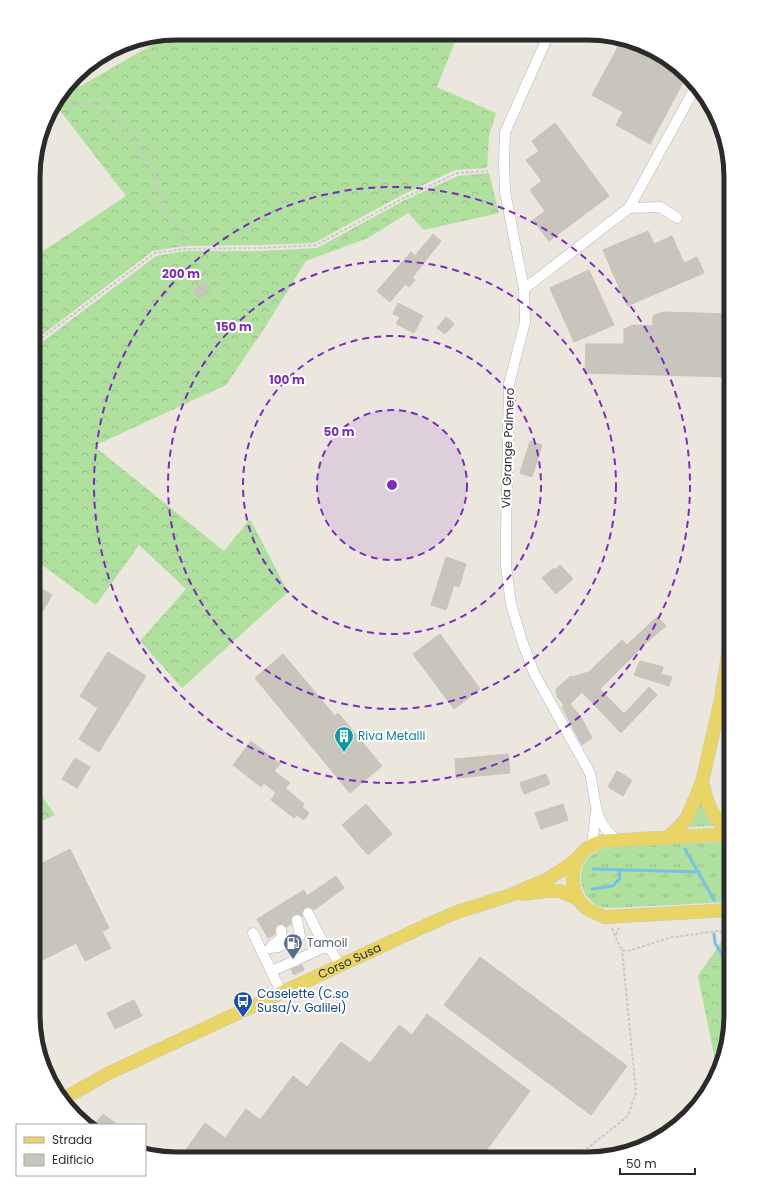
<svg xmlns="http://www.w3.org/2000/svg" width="764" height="1192" viewBox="0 0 764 1192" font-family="Poppins,sans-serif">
<defs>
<pattern id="grass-tufts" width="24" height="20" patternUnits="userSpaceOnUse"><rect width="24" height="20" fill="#afe09d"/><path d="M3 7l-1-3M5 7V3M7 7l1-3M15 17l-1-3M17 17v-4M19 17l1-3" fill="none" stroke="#97c087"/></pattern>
<pattern id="forest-crowns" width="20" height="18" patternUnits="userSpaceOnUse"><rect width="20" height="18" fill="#afe09d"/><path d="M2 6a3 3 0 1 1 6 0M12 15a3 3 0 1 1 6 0" fill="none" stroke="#97c087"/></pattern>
</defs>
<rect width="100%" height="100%" fill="#ece7de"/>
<path fill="url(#grass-tufts)" d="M 699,798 L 714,826 L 688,827 Z
M 720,842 L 731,842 L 731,902 L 611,908 C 607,908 602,907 598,906 C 582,898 576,878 585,862 C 590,854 599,850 608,847 Z"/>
<path fill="url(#forest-crowns)" d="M 177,33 L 458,34 L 437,87 L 496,113 L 489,136 L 487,168 L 455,170 L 402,195 L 314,243 L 260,245 L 184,246 L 153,251 L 34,341 L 34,257 L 126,196 L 55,104 L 64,92 L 70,92 L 171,34 Z
M 489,173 L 499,213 L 424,230 L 408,213 L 368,238 L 306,261 L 264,329 L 226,385 L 94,446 L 224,551 L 250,519 L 288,592 L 182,688 L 140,641 L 186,589 L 139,545 L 96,605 L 34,559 L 34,348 L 156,256 L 186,251 L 262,251 L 317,248 L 405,200 L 458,176 Z
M 33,784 L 55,815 L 33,825 Z
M 731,927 L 731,1025 L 723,1062 L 701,1103 L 691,1111 L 716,1065 L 698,976 Z"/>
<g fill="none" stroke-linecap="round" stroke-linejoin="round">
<path stroke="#77c1e8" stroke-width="3" d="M 685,849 L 714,900
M 593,869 L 699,872
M 592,889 L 613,886 L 620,878 L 619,870
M 714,934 L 715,943 L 725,959 L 731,974"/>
</g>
<path fill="#c8c5bc" stroke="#c7c3b7" d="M 603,34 L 606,34 L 675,63 L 686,77 L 650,144 L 616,125 L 623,112 L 592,95 L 618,47 L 601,38 Z
M 555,123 L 609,196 L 549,241 L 533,220 L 545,211 L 530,190 L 542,181 L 526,160 L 539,151 L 532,141 Z
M 648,231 L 654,244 L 672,236 L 684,263 L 697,257 L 704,273 L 627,306 L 603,250 Z
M 433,234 L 441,241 L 412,278 L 415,280 L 409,287 L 405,284 L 390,302 L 377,291 L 411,252 L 415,256 Z
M 589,270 L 614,325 L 574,342 L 550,288 Z
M 204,281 L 211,289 L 200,299 L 193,291 Z
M 398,303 L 423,316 L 414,333 L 396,324 L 400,317 L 393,314 Z
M 663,312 L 731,314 L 731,377 L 585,373 L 586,344 L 624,344 L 624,329 L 633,325 L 653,326 L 653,316 Z
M 446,317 L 454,324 L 445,334 L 437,328 Z
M 530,441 L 542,445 L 532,477 L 520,473 Z
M 446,557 L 466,564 L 459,587 L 454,585 L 446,610 L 431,605 Z
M 560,565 L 573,579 L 556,594 L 542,578 L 554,568 L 555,570 Z
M 34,584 L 52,595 L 34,626 Z
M 657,617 L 666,626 L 647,642 L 648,641 L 600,689 L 624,714 L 649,687 L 657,695 L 621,733 L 582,692 L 570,704 L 581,717 L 592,738 L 582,745 L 562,707 L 564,705 L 557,697 L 556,689 L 571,676 L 572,677 L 589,672 L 622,640 L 627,645 Z
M 440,634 L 480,689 L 454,709 L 413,654 Z
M 108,652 L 146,676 L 99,752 L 79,739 L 98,708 L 80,696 Z
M 283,654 L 335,716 L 338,713 L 382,766 L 350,793 L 255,678 Z
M 640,661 L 663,667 L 661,674 L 672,677 L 669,686 L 634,675 Z
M 251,741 L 280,764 L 274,771 L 290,783 L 285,788 L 304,804 L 302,807 L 309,813 L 304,820 L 297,815 L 294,818 L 271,800 L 276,793 L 264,783 L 261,787 L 233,765 Z
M 508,754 L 510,773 L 456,778 L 455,759 Z
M 75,758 L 90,767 L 77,788 L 62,779 Z
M 617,771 L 632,780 L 623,796 L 608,787 Z
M 546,774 L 550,784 L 524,794 L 520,783 Z
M 366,804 L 392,834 L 368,855 L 342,825 Z
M 563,804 L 568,820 L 541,829 L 535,813 Z
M 70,849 L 109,928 L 102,932 L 111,948 L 85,961 L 76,943 L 33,965 L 33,868 Z
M 336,876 L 344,888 L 314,910 L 309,907 L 305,907 L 302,912 L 302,917 L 299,914 L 293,915 L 291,918 L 291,924 L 286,927 L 283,924 L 277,925 L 275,928 L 275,934 L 268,938 L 257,919 L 304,890 L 307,896 Z
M 480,957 L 627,1066 L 591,1115 L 444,1005 Z
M 302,965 L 304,970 L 294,975 L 291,969 Z
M 134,1000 L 142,1016 L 115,1029 L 107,1013 Z
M 427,1014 L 530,1091 L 480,1159 L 180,1158 L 205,1123 L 225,1138 L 246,1109 L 260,1120 L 293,1076 L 307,1087 L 341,1042 L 370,1063 L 399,1025 L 412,1035 Z
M 103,1114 L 118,1125 L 94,1125 Z"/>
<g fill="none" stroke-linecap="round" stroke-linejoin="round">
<g stroke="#b1b3be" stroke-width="11">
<path id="minor" d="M 549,34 L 505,132 L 504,163 L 505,192 L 524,289 L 525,322 L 509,384 L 506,532 L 506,566 L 511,604 L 521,638 L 534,673 L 590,773 C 596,799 593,824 618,840
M 629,208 L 660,207 L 677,218
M 524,289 L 629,208 L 695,88
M 592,845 L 596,811
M 308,913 L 325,947
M 253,933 L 281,992
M 272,945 L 282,938 L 281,930
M 270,948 L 278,947 L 300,936 L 297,920
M 272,971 L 325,947 L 331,950 L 340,965"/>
</g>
<g stroke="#c8c8c8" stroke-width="14">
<g id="major">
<path d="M 702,782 C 708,805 711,817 731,833"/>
<path d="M 668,837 L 679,827 L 687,818 L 702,782 L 721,699 L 731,635"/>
<path d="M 523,894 L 546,891 L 560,891 L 578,899"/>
<path d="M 731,910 L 605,917 C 598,914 592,912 586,908 C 569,894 568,864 585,850 C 590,845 597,843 604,841 L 731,834"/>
<path id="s1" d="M 65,1098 L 107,1074 L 425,926 L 457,912 L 508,896 L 548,879 L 565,868 L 578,858"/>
</g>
</g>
<path stroke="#c8c8c8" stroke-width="2" stroke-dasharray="3 2" stroke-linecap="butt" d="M 62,95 L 73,105 L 99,103 L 133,138 L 154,174 L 165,213 L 183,232 L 185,248
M 34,344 L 155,253 L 185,249 L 261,248 L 316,245 L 404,198 L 457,173 L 488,171
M 612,928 C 616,936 617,943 622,950 L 628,951 L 668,938 L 717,931 L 722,933 L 731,949
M 616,935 L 619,927
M 569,1159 L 584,1151 L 628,1116 L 636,1092 L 622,950"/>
<use href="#minor" stroke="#fff" stroke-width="10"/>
<use href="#major" stroke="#e9d566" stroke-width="13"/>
</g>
<circle cx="392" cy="485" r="75" fill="#7b2cbf" fill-opacity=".12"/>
<g fill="none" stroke="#7b2cbf" stroke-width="2" stroke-dasharray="7 5">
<circle cx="392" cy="485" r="75"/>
<circle cx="392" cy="485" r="149"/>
<circle cx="392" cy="485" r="224"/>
<circle cx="392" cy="485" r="298"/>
</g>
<defs>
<g id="building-pin" transform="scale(1)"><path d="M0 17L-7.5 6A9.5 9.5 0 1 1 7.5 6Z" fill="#0f9aa8" stroke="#fff"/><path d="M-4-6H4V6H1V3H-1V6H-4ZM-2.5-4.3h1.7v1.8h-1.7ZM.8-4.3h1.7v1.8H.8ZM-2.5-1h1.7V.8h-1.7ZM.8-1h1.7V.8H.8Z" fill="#fff"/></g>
<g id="fuel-pin" transform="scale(1)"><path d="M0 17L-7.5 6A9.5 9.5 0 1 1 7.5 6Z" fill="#5c6f8a" stroke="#fff"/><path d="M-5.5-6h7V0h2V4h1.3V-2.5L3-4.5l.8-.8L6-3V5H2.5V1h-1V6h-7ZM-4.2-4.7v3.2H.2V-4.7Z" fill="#fff"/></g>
<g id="bus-pin" transform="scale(1)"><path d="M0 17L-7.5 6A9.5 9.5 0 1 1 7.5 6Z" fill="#1a4fb4" stroke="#fff"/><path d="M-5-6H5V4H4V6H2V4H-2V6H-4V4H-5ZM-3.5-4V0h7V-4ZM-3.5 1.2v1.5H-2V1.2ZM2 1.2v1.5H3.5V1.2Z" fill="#fff"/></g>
</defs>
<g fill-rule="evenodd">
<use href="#building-pin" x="344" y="736"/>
<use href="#fuel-pin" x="293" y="943"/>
<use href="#bus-pin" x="243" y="1001"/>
</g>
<g text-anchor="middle" stroke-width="4" stroke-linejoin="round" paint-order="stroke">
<g font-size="12" fill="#2b2b2b" stroke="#fff">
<text transform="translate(508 448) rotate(-88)" y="4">Via Grange Palmero</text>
<text dy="4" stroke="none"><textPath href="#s1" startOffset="316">Corso Susa</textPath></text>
</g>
<g font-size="12" fill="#0d838f" stroke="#fff" text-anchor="start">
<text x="358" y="740">Riva Metalli</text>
</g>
<g font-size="12" fill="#4e5e75" stroke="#fff" text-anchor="start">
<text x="307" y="947">Tamoil</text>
</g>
<g font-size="12" fill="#164399" stroke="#fff" text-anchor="start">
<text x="257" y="998">Caselette (C.so<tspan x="257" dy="14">Susa/v. Galilei)</tspan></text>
</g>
</g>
<path d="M0 0H764V1192H0ZM177 40H587A137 137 0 0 1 724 177V1015A137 137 0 0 1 587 1152H177A137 137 0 0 1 40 1015V177A137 137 0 0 1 177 40Z" fill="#fff" fill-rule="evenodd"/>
<path fill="none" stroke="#2b2b2b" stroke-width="5" d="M177 40H587A137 137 0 0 1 724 177V1015A137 137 0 0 1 587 1152H177A137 137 0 0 1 40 1015V177A137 137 0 0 1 177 40Z"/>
<circle cx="392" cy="485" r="6" fill="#7b2cbf" stroke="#fff" stroke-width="2"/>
<g font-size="12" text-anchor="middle" font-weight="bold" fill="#7b2cbf" stroke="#fff" stroke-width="4" stroke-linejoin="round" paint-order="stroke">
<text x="181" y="278">200 m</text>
<text x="234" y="331">150 m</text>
<text x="287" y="384">100 m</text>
<text x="339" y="436">50 m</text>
</g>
<rect x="16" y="1124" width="130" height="52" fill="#ffffff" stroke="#aaaaaa"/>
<rect x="24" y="1137" width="20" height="6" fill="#e9d566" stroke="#aaaaaa"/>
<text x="52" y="1144" font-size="12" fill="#2b2b2b">Strada</text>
<rect x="24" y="1154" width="20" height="12" fill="#c8c5bc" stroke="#aaaaaa"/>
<text x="52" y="1164" font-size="12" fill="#2b2b2b">Edificio</text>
<path d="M620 1168v6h75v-6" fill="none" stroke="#2b2b2b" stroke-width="2"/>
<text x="626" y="1168" font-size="12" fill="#2b2b2b" stroke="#ffffff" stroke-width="3" paint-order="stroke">50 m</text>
</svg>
